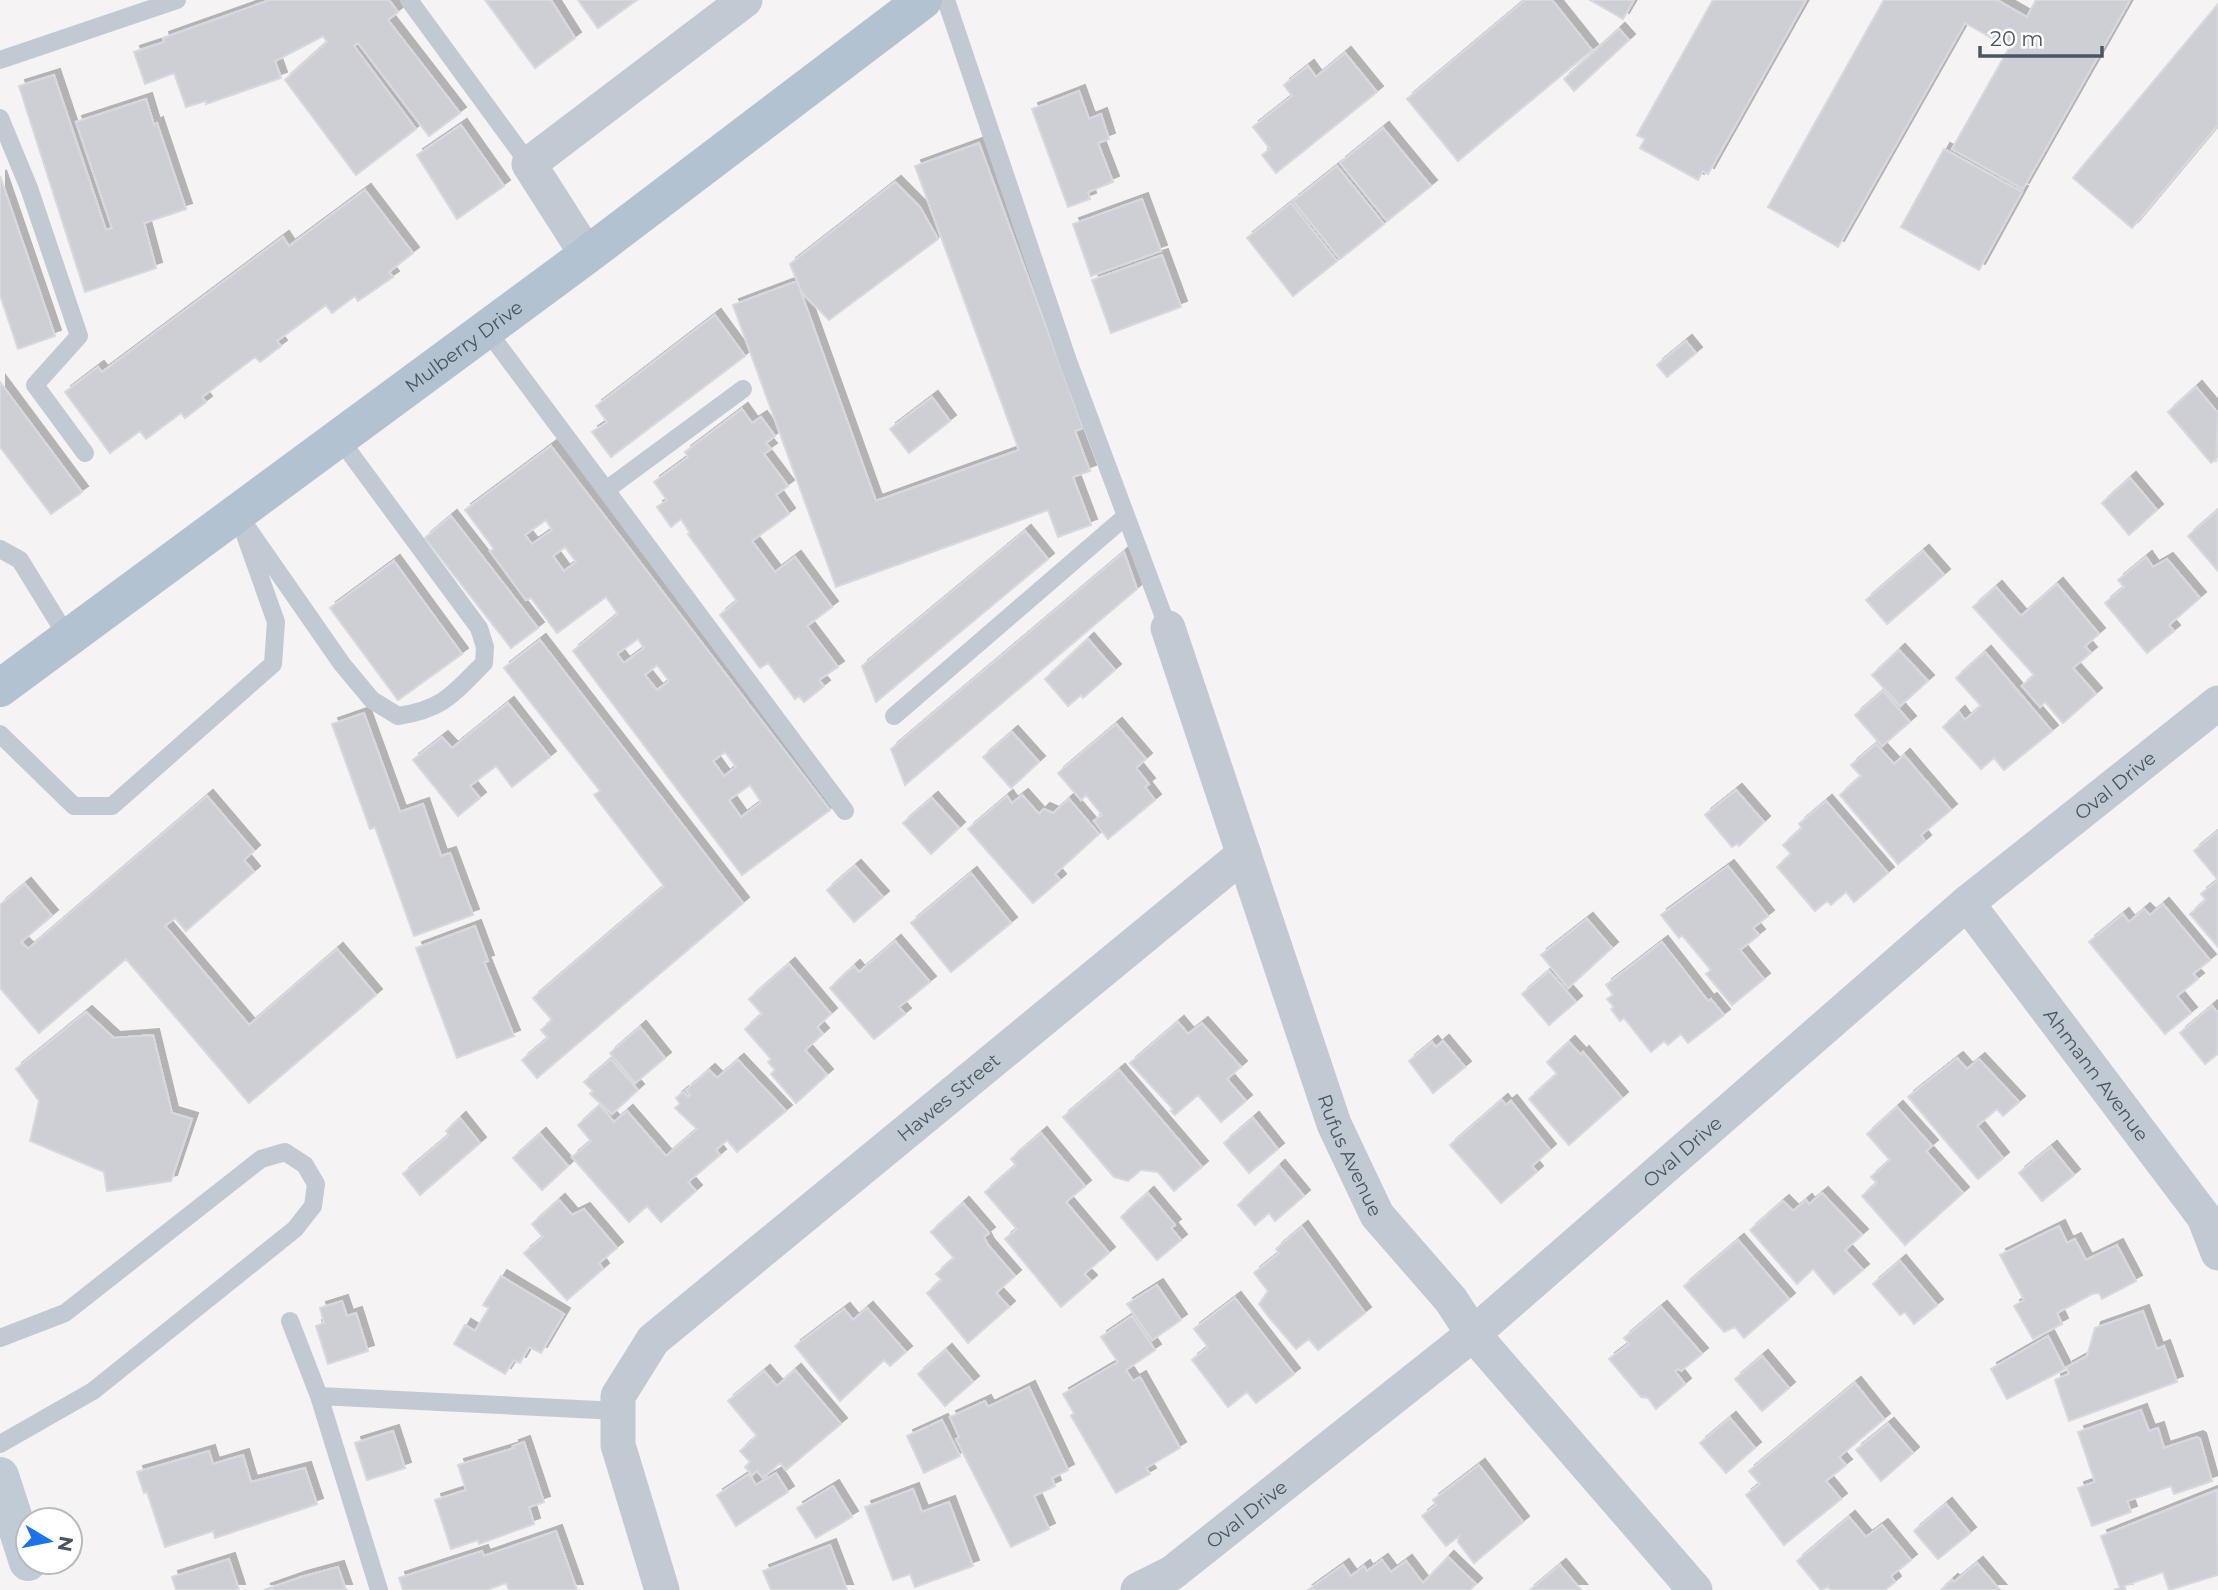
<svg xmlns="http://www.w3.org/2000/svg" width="2218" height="1590" viewBox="0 0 2218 1590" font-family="Montserrat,sans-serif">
<defs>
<filter id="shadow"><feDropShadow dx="6" dy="-6" stdDeviation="0" flood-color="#0004"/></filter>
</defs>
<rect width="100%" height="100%" fill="#f5f3f3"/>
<path fill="#cdcfd5" stroke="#d7d9de" stroke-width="2" fill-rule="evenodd" filter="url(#shadow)" d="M 270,0 L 389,0 L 398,12 L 388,20 L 460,113 L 429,136 L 358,43 L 354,46 L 416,129 L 356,175 L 285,80 L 327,42 L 323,36 L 275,61 L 281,78 L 206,104 L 206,101 L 186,107 L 174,73 L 145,84 L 134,52 L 164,42 L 163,38 Z
M 485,0 L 551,0 L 575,38 L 535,68 Z
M 578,0 L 637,0 L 598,28 Z
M 1525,0 L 1552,0 L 1592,50 L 1458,161 L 1407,99 Z
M 1590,0 L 1634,0 L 1623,19 Z
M 1713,0 L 1806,0 L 1708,174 L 1703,171 L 1698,180 L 1640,148 L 1645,139 L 1637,135 Z
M 1884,0 L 1997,0 L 2027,17 L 2036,0 L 2130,0 L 2023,189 L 1952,149 L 2009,48 L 1965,23 L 1838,247 L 1768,207 Z
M 2218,4 L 2218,125 L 2132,228 L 2073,178 Z
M 1619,29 L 1629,40 L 1574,91 L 1564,79 Z
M 1345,53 L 1377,92 L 1276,173 L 1262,155 L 1270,149 L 1253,127 L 1292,96 L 1284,85 L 1308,66 L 1316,77 Z
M 54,75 L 106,230 L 112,228 L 76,122 L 146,99 L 154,125 L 157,123 L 186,209 L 144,223 L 156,268 L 85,292 L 19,86 Z
M 1079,91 L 1089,119 L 1101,114 L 1109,139 L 1098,143 L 1113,182 L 1088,192 L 1090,199 L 1068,207 L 1032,109 Z
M 461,125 L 504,186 L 457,219 L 417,155 Z
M 1383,128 L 1431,186 L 1387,221 L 1340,163 Z
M 979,143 L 1083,428 L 1075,431 L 1090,471 L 1073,477 L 1091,525 L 1058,537 L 1048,510 L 836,587 L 733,305 L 797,281 L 876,501 L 1019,450 L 915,166 Z
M 1944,149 L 2022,192 L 1979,270 L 1901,227 Z
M 1337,166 L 1384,224 L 1340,259 L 1293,201 Z
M 0,176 L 55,336 L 18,349 L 0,295 Z
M 895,182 L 920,207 L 938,239 L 829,320 L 802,293 L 790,264 Z
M 365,190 L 413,253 L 389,272 L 393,277 L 358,301 L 355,296 L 332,313 L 326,305 L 277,341 L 281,346 L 260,362 L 255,357 L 202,397 L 206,402 L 185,418 L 181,413 L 146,439 L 140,431 L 110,453 L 65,392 L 98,367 L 102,372 L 283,237 L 289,246 Z
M 1142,199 L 1161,251 L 1091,276 L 1073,224 Z
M 1291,203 L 1337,261 L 1293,296 L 1247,238 Z
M 1162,255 L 1181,307 L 1111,333 L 1092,280 Z
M 715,315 L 745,356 L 611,457 L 592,432 L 607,422 L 596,406 Z
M 1686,341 L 1696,353 L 1667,377 L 1657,365 Z
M 0,382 L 82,492 L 51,514 L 0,447 Z
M 2196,387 L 2218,413 L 2216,462 L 2215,460 L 2211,463 L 2168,412 Z
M 932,397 L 950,421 L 909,453 L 890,429 Z
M 742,409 L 752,423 L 761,417 L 775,436 L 766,443 L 771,449 L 764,454 L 788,486 L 776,495 L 789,514 L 752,541 L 775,572 L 795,557 L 832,607 L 807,626 L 838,667 L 819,680 L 824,686 L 804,702 L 799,696 L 795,699 L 768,663 L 760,668 L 720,615 L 737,601 L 688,534 L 690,533 L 681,519 L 671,527 L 657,507 L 667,500 L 654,482 L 688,457 L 685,452 Z
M 551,446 L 830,810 L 742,875 L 573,651 L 618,614 L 606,597 L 557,633 L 531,598 L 526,600 L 490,551 L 494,549 L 465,510 ZM 546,520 L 552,530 L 532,544 L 525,535 ZM 565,547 L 576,562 L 564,571 L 553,556 ZM 638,639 L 644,648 L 624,663 L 617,654 ZM 657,665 L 669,681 L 657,690 L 645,675 ZM 725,752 L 736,767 L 724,776 L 713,761 ZM 750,785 L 761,802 L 741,817 L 729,800 Z
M 2130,478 L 2157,510 L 2129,535 L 2102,503 Z
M 2218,510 L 2218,571 L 2188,536 Z
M 451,516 L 538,628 L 511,648 L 425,538 Z
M 1025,531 L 1048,559 L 876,702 L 862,666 Z
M 1923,551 L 1944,575 L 1887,624 L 1866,600 Z
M 1124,552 L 1137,589 L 905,785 L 891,749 Z
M 2146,557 L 2153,567 L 2167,559 L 2200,598 L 2169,625 L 2174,631 L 2147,653 L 2105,603 L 2124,587 L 2118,580 Z
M 394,561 L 462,654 L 398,700 L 330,608 Z
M 2057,584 L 2099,634 L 2085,646 L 2091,653 L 2073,668 L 2096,694 L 2063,723 L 2045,702 L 2040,707 L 2022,686 L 2034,675 L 1973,607 L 1996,587 L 2021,616 Z
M 1088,639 L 1115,670 L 1083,698 L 1081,695 L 1068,706 L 1045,679 Z
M 540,640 L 743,903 L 537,1078 L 522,1060 L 548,1038 L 541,1030 L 552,1020 L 533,998 L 664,886 L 594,795 L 600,791 L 504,668 Z
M 1899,650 L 1928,681 L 1900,706 L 1872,675 Z
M 1985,652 L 2052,731 L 2004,770 L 1994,758 L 1981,769 L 1943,727 L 1959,712 L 1965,720 L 1981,706 L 1956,678 Z
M 1883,691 L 1910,722 L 1882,746 L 1855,715 Z
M 508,703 L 550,757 L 512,787 L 496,766 L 470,786 L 480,798 L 458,816 L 413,760 L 442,737 L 452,748 Z
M 364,713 L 400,812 L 423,804 L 441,856 L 450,853 L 473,915 L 414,936 L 375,827 L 370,829 L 332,724 Z
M 1116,724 L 1146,759 L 1136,768 L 1149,784 L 1145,787 L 1155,800 L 1108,839 L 1094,821 L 1102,815 L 1086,795 L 1081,800 L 1058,773 Z
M 1012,732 L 1039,762 L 1011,788 L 983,757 Z
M 1876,744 L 1894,764 L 1904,755 L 1951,810 L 1921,835 L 1925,841 L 1898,864 L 1840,795 L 1861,776 L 1851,765 Z
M 1736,790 L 1764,822 L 1739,846 L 1738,843 L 1732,847 L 1705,815 Z
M 1022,795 L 1039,814 L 1044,809 L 1053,813 L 1069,799 L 1099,834 L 1055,874 L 1060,880 L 1033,903 L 968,829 L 1007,796 L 1012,803 Z
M 207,796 L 254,851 L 244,860 L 254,872 L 186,931 L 175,918 L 165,926 L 249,1025 L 337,949 L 376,995 L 249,1103 L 126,959 L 39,1033 L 0,988 L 0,905 L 25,884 L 52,916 L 21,942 L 28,949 Z
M 932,798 L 959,828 L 931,854 L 903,823 Z
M 1826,801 L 1888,873 L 1854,902 L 1846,892 L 1831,905 L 1827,901 L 1815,911 L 1777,867 L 1791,854 L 1783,845 L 1802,828 L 1799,824 Z
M 2218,831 L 2218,880 L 2194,851 Z
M 855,866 L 883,897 L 854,922 L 827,890 Z
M 1728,866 L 1768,916 L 1753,928 L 1759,935 L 1740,950 L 1764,979 L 1732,1005 L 1706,974 L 1711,970 L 1682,935 L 1679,938 L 1661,915 Z
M 971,873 L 1011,923 L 951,972 L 911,923 Z
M 2218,880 L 2218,947 L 2190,914 L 2206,900 L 2201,894 Z
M 2163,904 L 2210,960 L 2193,974 L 2198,979 L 2177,996 L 2191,1013 L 2165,1034 L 2089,942 L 2123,914 L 2129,922 L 2144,909 L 2150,915 Z
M 1587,919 L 1612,948 L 1568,988 L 1541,955 Z
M 475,926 L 488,961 L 484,962 L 514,1036 L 457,1058 L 416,948 Z
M 895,941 L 930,982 L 899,1007 L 905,1014 L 874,1039 L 830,988 L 854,966 L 859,972 Z
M 1662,942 L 1708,1001 L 1711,999 L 1724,1015 L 1688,1043 L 1681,1034 L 1668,1045 L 1664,1041 L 1651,1052 L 1624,1018 L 1620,1021 L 1611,1009 L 1614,1007 L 1607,999 L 1613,995 L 1606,985 Z
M 789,964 L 831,1014 L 817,1027 L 823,1034 L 805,1050 L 827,1075 L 796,1103 L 771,1074 L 775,1070 L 768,1062 L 771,1059 L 745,1029 L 762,1014 L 749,999 Z
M 1549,971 L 1576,1002 L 1549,1025 L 1522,994 Z
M 2212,1006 L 2218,1013 L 2218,1054 L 2205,1064 L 2180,1033 Z
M 86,1012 L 114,1038 L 153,1035 L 172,1113 L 192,1119 L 171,1181 L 107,1191 L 104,1172 L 30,1141 L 39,1101 L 16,1069 Z
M 1178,1022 L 1188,1034 L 1202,1023 L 1241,1067 L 1227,1079 L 1246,1101 L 1221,1122 L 1198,1095 L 1175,1115 L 1171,1111 L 1173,1109 L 1130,1063 Z
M 640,1027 L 665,1058 L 635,1083 L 610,1053 Z
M 1443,1041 L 1465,1067 L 1433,1093 L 1409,1061 L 1432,1042 L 1436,1047 Z
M 1569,1042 L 1581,1055 L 1583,1052 L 1622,1098 L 1569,1145 L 1529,1099 L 1557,1074 L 1547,1062 Z
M 1957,1058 L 1967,1069 L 1979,1059 L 2019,1102 L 2003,1116 L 1997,1109 L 1977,1126 L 2003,1158 L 1978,1179 L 1908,1097 Z
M 611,1059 L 638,1090 L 612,1114 L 590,1094 L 593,1091 L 584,1082 Z
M 738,1060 L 786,1111 L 737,1152 L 727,1140 L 716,1150 L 720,1155 L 688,1182 L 696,1191 L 661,1222 L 647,1206 L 629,1222 L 572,1157 L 591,1141 L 578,1125 L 600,1105 L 614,1122 L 627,1111 L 666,1156 L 697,1129 L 675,1108 L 680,1104 L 676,1098 L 683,1092 L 688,1097 L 690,1095 L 686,1090 L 709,1070 L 717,1078 Z
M 1119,1070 L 1202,1167 L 1174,1191 L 1158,1172 L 1141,1170 L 1128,1181 L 1114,1177 L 1063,1117 Z
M 1502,1100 L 1506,1105 L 1511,1101 L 1550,1150 L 1532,1166 L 1537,1172 L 1501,1203 L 1450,1145 Z
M 1897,1107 L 1932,1146 L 1926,1151 L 1963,1193 L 1905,1245 L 1862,1196 L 1877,1183 L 1871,1177 L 1890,1160 L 1867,1134 Z
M 460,1118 L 480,1143 L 420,1195 L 403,1174 L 449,1135 L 446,1131 Z
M 1253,1118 L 1278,1149 L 1249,1173 L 1224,1143 Z
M 1041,1133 L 1085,1186 L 1066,1202 L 1109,1253 L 1084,1274 L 1091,1281 L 1061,1307 L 1005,1239 L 1017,1229 L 985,1192 L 1016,1165 L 1011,1159 Z
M 540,1134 L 568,1166 L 542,1190 L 513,1158 Z
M 2051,1147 L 2074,1175 L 2042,1201 L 2019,1173 Z
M 1279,1166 L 1304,1196 L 1275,1221 L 1269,1213 L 1255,1225 L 1238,1205 Z
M 1148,1193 L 1175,1225 L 1171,1228 L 1181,1240 L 1157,1260 L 1121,1217 Z
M 1822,1193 L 1862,1235 L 1845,1250 L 1863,1270 L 1834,1294 L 1813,1269 L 1797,1284 L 1750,1230 L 1783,1201 L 1793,1211 L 1806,1200 L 1809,1204 Z
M 559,1200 L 572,1215 L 584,1209 L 617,1248 L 599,1263 L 603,1269 L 567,1300 L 524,1253 L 543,1237 L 532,1224 Z
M 963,1203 L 989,1233 L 984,1237 L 988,1245 L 1015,1276 L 996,1293 L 1009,1307 L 968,1343 L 927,1293 L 942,1280 L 936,1274 L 954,1258 L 931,1232 Z
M 2059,1226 L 2067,1243 L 2075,1239 L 2086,1260 L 2117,1245 L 2136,1281 L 2102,1299 L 2099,1293 L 2092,1294 L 2057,1313 L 2062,1324 L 2033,1339 L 2014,1306 L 2024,1300 L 2000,1255 Z
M 1302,1227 L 1365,1313 L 1318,1350 L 1309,1339 L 1296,1349 L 1267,1315 L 1259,1304 L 1268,1291 L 1254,1273 L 1279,1253 L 1276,1249 Z
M 1738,1240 L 1789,1299 L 1744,1338 L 1735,1327 L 1724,1332 L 1684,1286 Z
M 1900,1261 L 1937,1305 L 1914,1324 L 1905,1312 L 1900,1315 L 1873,1284 Z
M 501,1276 L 564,1314 L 541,1353 L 529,1347 L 520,1363 L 514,1360 L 505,1374 L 454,1344 L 465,1325 L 475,1331 L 489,1308 L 483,1305 Z
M 1157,1285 L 1181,1320 L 1152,1340 L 1127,1304 Z
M 1235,1298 L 1294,1374 L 1256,1403 L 1247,1392 L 1228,1407 L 1192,1360 L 1208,1347 L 1194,1329 Z
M 342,1301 L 347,1316 L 356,1313 L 368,1351 L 328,1364 L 316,1326 L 324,1323 L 320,1308 Z
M 1661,1307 L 1702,1354 L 1681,1371 L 1678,1369 L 1675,1371 L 1685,1384 L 1656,1409 L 1648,1398 L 1641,1397 L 1609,1359 L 1629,1344 L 1624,1338 Z
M 867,1308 L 906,1352 L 890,1366 L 884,1360 L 840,1401 L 795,1346 L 844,1309 L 853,1320 Z
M 2143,1311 L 2157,1349 L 2164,1346 L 2177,1382 L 2069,1421 L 2055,1380 L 2069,1374 L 2067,1367 L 2087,1356 L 2095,1328 Z
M 1132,1316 L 1155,1350 L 1126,1370 L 1133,1381 L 1140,1377 L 1180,1448 L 1146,1468 L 1150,1474 L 1116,1493 L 1071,1416 L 1074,1413 L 1063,1394 L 1118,1362 L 1101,1337 Z
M 2048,1336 L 2065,1369 L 2007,1399 L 1991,1369 Z
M 946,1350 L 973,1382 L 945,1406 L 918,1374 Z
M 1762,1356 L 1789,1388 L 1762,1411 L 1735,1379 Z
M 795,1370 L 841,1424 L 786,1470 L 780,1463 L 763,1478 L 757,1471 L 752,1475 L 745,1467 L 750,1462 L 740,1451 L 757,1436 L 728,1401 L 764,1371 L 777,1386 Z
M 1855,1383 L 1884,1419 L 1839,1457 L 1846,1465 L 1826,1481 L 1841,1499 L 1784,1545 L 1746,1495 L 1760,1484 L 1749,1471 Z
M 1029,1387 L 1068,1470 L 1052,1478 L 1055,1486 L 1034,1496 L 1049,1529 L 1011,1547 L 956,1439 L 959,1437 L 950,1417 L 985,1401 L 988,1407 Z
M 2141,1410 L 2149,1431 L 2158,1428 L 2164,1448 L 2197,1437 L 2200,1439 L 2212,1481 L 2174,1494 L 2171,1486 L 2127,1501 L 2131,1512 L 2092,1526 L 2078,1488 L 2095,1482 L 2078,1432 Z
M 1730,1418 L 1755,1448 L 1726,1473 L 1700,1443 Z
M 942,1420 L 960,1456 L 924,1473 L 907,1436 Z
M 1888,1424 L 1913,1453 L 1881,1481 L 1856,1450 Z
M 393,1431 L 405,1468 L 367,1480 L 355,1443 Z
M 524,1442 L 544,1502 L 529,1507 L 534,1524 L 479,1544 L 478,1540 L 451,1549 L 435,1500 L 466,1490 L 458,1465 L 514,1448 L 513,1446 Z
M 209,1451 L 213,1464 L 243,1455 L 251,1482 L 305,1468 L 317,1504 L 215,1538 L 213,1531 L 165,1547 L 147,1492 L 144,1493 L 137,1472 Z
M 1479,1465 L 1523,1522 L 1474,1563 L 1458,1542 L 1459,1536 L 1446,1546 L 1422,1516 L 1436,1505 L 1433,1500 Z
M 776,1473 L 788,1492 L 736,1526 L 717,1495 L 749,1474 L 756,1485 Z
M 833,1486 L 852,1517 L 816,1538 L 797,1508 Z
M 913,1489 L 922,1512 L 949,1502 L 973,1566 L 915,1587 L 910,1574 L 893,1580 L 865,1507 Z
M 2217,1490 L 2218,1575 L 2169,1590 L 2163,1572 L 2124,1586 L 2126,1590 L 2114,1590 L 2120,1588 L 2101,1536 Z
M 1946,1504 L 1970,1533 L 1938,1559 L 1914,1531 Z
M 1849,1517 L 1866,1537 L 1882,1525 L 1911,1560 L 1891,1576 L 1895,1582 L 1885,1590 L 1831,1590 L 1828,1587 L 1821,1590 L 1797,1561 Z
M 556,1531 L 577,1590 L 509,1590 L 506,1583 L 487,1590 L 403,1590 L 399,1578 L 482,1551 L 484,1556 Z
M 830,1545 L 847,1590 L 771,1590 L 763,1571 Z
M 1448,1557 L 1476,1584 L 1470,1590 L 1308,1590 L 1343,1565 L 1351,1576 L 1364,1566 L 1367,1571 L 1382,1560 L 1391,1572 L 1406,1561 L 1423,1583 Z
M 229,1559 L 239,1590 L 176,1590 L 172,1577 Z
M 1977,1563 L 2000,1590 L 1941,1590 L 1952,1580 L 1954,1582 Z
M 1560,1565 L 1581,1590 L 1530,1590 Z
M 338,1567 L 346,1590 L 264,1590 L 301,1577 Z"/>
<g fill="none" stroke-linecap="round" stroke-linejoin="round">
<path stroke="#c1cad2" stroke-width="18" d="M 409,0 L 529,164
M 946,0 L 1068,361 L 1168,628
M 0,60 L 177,0
M 0,118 L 29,188 L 79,336 L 35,385 L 85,453
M 486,329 L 845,811
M 606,490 L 743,389
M 237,513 L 342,664 L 372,700 L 398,716 C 443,709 452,695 484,663 L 485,647 L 479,628 L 339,438
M 0,549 L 20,560 L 68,638
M 894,716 L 1126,516
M 0,734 L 74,806 L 112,806 L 273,664 L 276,622 L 244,532
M 290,1321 L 319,1396 L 379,1590
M 0,1338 L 65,1313 L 261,1159 L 285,1152 L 305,1165 L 316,1184 L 313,1206 L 295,1229 L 93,1391 L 0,1444
M 319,1396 L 618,1411"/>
<g stroke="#c1cad2" stroke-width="35">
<path d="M 587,255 L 529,164 L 745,0"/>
<path id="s1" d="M 1168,628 L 1334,1124 L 1377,1215 L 1451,1300 L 1473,1334 L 1695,1590"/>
<path id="s2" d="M 1967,903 L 2204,1217 L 2218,1253"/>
<path id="s3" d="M 662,1590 L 618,1445 L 618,1396 L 653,1340 L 1244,854"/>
<path id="s4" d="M 1138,1590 L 1172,1573 L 1473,1334 L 1967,903 L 2218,703"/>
</g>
<path stroke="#c1cbd6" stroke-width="38" d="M 0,1476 L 28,1562"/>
<path stroke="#b3c2d1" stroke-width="38" id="s5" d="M 0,688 L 587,255 L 923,0"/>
</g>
<g text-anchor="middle" stroke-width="6" stroke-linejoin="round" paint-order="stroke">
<g font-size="19" fill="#4a5661" stroke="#fff">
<text dy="7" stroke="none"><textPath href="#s5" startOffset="576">Mulberry Drive</textPath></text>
<text dy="7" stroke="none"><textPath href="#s4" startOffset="1267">Oval Drive</textPath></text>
<text dy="7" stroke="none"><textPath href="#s2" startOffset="215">Ahmann Avenue</textPath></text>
<text dy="7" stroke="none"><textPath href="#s3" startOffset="649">Hawes Street</textPath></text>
<text dy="7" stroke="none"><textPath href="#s4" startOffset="700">Oval Drive</textPath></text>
<text dy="7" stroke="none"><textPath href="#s1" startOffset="558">Rufus Avenue</textPath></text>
<text dy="7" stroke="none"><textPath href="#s4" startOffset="133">Oval Drive</textPath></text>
</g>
</g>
<g transform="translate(49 1541) rotate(100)"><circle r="33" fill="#ffffff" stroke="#b7bbc0" stroke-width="2"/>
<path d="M0-5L12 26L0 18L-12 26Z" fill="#1a73e8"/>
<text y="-10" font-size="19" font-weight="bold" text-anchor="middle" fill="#4a5661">N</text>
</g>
<path d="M1980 46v10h122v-10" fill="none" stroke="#4a5661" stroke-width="3.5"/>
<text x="1990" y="46" font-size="21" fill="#4a5661" stroke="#ffffff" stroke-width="5" paint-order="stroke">20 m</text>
</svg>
